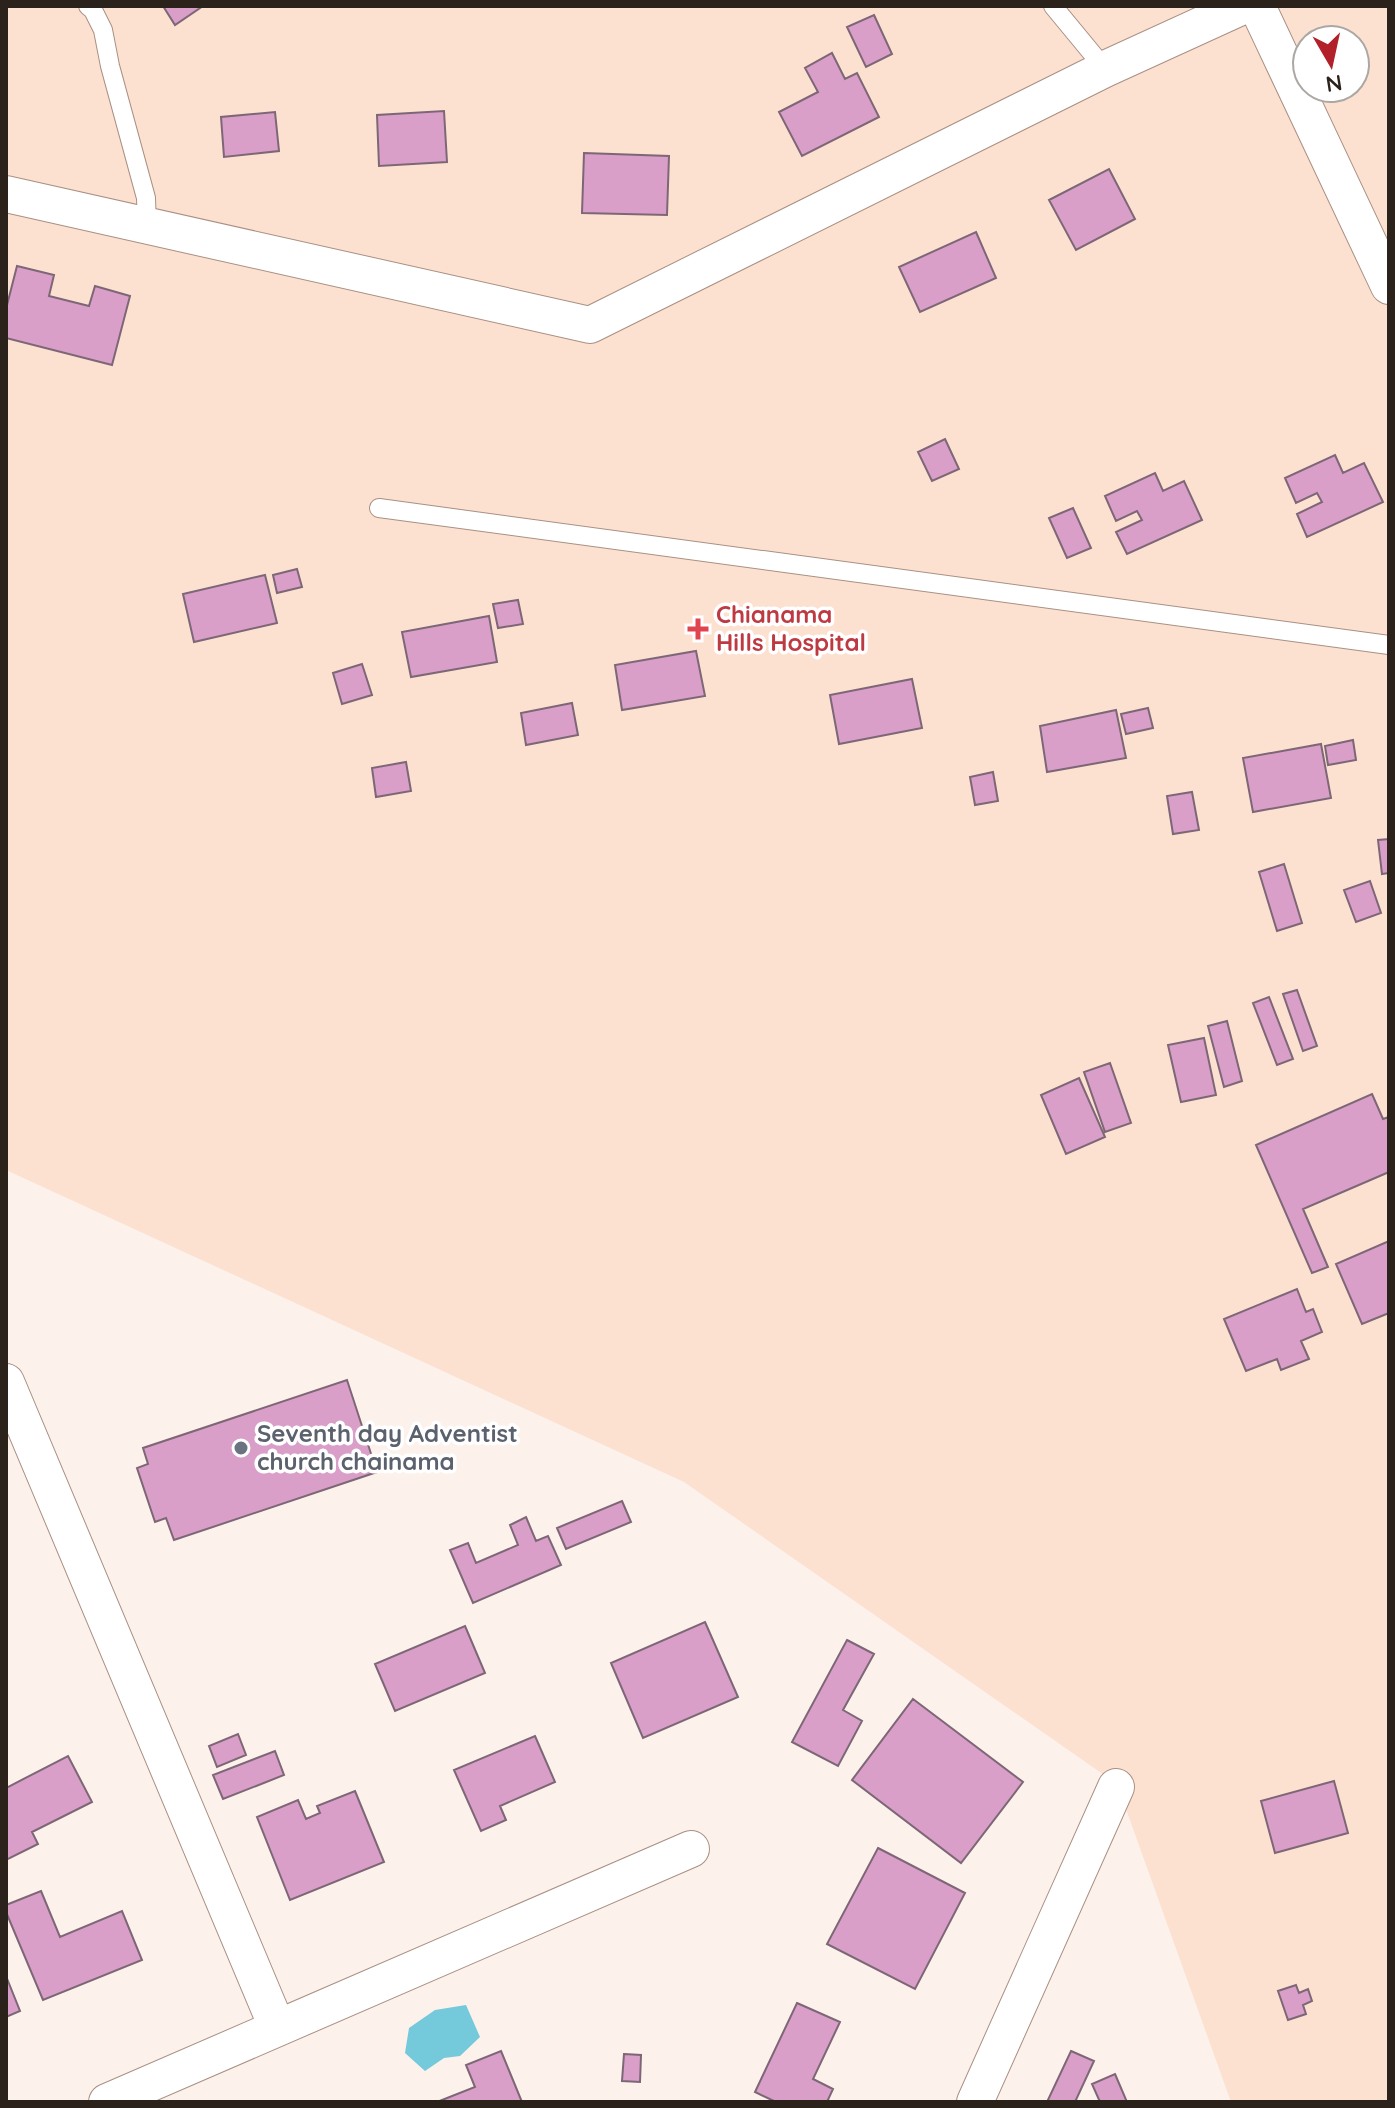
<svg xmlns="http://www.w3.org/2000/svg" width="1395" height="2108" viewBox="0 0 1395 2108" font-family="Quicksand,sans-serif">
<rect width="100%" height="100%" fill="#fcf1eb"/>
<path fill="#fce1d1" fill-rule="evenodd" d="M 6,6 L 1389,6 L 1389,2102 L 1231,2102 L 1117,1784 L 684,1482 L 6,1170 ZM 1307,40 L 1355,40 L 1355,88 L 1307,88 Z"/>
<path fill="#74c9da" d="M 466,2005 L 480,2037 L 460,2056 L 444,2058 L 425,2071 L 405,2053 L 409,2028 L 435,2010 Z"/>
<path fill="#d99fc8" stroke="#7d6776" stroke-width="2" d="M 163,6 L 203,6 L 175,25 Z
M 874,15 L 892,54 L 866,67 L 847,27 Z
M 832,53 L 845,79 L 857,73 L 879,117 L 802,156 L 779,112 L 818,92 L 805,68 Z
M 444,111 L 447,162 L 379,166 L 377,115 Z
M 275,112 L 279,151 L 224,157 L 221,117 Z
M 584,153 L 669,156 L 667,215 L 582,213 Z
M 1109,169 L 1135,219 L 1076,250 L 1049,200 Z
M 976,232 L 996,278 L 920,312 L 899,267 Z
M 17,266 L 54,275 L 49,296 L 89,306 L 95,286 L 130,296 L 112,365 L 6,338 L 6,309 Z
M 945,439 L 959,469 L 932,481 L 918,452 Z
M 1335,455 L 1343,473 L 1364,463 L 1383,502 L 1307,537 L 1297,514 L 1322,502 L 1317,493 L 1296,503 L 1285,478 Z
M 1155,473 L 1163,491 L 1184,481 L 1202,520 L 1127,554 L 1116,532 L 1142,520 L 1137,511 L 1116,521 L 1105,496 Z
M 1073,508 L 1091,548 L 1067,558 L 1049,518 Z
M 297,569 L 302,587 L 277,593 L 273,575 Z
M 265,575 L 277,623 L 194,642 L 183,594 Z
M 518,600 L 523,624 L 498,628 L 493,604 Z
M 489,616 L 497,662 L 411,677 L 402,632 Z
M 696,651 L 705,696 L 622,710 L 615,665 Z
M 362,664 L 372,695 L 342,704 L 333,673 Z
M 912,679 L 922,728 L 839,744 L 830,695 Z
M 572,703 L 578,735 L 526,745 L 521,713 Z
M 1148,708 L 1153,728 L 1126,734 L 1121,714 Z
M 1116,710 L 1126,758 L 1047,772 L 1040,726 Z
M 1353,740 L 1356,760 L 1328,765 L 1325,746 Z
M 1321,744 L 1331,798 L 1253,812 L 1243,758 Z
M 406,762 L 411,791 L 376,797 L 372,768 Z
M 993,772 L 998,801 L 975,805 L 970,777 Z
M 1192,792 L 1199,830 L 1173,834 L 1167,796 Z
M 1389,839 L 1389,873 L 1382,874 L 1378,840 Z
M 1284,864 L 1302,923 L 1277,931 L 1259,872 Z
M 1370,881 L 1381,913 L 1356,922 L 1344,890 Z
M 1297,990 L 1317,1046 L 1303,1051 L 1283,994 Z
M 1269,997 L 1293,1059 L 1277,1065 L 1253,1003 Z
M 1227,1021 L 1242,1081 L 1224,1087 L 1208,1026 Z
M 1204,1038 L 1216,1095 L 1181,1102 L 1168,1045 Z
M 1110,1063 L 1131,1123 L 1105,1132 L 1084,1072 Z
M 1079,1078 L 1105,1137 L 1066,1154 L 1041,1095 Z
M 1372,1094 L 1383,1119 L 1389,1117 L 1389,1172 L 1303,1209 L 1328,1267 L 1312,1273 L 1256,1145 Z
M 1389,1241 L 1389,1313 L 1362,1324 L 1336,1264 Z
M 1297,1289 L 1306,1312 L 1313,1309 L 1322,1332 L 1301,1341 L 1309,1359 L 1281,1370 L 1277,1359 L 1246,1371 L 1224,1319 Z
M 347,1380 L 377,1472 L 174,1540 L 166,1518 L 155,1522 L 137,1468 L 148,1464 L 143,1448 Z
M 622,1501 L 631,1522 L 566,1549 L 557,1528 Z
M 526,1517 L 536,1541 L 548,1536 L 561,1565 L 473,1603 L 450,1550 L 468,1543 L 476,1563 L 518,1545 L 510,1525 Z
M 705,1622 L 738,1697 L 643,1738 L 611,1663 Z
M 465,1626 L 485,1673 L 395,1711 L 375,1664 Z
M 847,1640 L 874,1654 L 843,1710 L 862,1721 L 838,1766 L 792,1742 Z
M 913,1699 L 1023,1782 L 961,1863 L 852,1780 Z
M 238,1734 L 246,1755 L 217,1767 L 209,1746 Z
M 535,1736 L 555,1782 L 500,1806 L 506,1820 L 481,1831 L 454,1770 Z
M 275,1751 L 284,1775 L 223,1799 L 213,1775 Z
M 68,1756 L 92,1802 L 32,1832 L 38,1844 L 6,1860 L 6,1788 Z
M 1334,1781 L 1348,1833 L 1275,1853 L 1261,1801 Z
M 355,1791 L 384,1862 L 290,1900 L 257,1817 L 298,1800 L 306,1819 L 320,1813 L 317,1806 Z
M 878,1848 L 965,1893 L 915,1989 L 827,1944 Z
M 41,1891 L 60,1937 L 122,1911 L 142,1960 L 43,2000 L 6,1912 L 6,1905 Z
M 6,1976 L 20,2011 L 6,2017 Z
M 1296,1985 L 1299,1993 L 1308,1989 L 1312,2001 L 1303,2005 L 1306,2014 L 1288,2020 L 1278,1991 Z
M 797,2003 L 840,2022 L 813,2079 L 833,2089 L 827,2102 L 776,2102 L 755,2092 Z
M 501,2051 L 522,2102 L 437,2102 L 475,2087 L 466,2065 Z
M 1071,2051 L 1094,2061 L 1075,2102 L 1047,2102 Z
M 624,2054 L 641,2055 L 640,2082 L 622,2081 Z
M 1115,2074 L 1127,2102 L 1100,2102 L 1092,2084 Z"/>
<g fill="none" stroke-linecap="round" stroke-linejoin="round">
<g stroke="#a99083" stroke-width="20">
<path id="service" d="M 88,6 L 93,10 L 103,30 L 110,66 L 146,198 L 147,226
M 1053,6 L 1105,69
M 379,508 L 1389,645"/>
</g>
<g stroke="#a99083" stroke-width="38">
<path id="minor" d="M 1257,6 L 1389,286
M 6,194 L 590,325 L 1105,69 L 1243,6
M 6,1382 L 277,2027
M 107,2102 L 691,1849
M 975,2102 L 1116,1787"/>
</g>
<use href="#service" stroke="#fff" stroke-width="18"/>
<use href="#minor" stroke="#fff" stroke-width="36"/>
</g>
<path fill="#e0444e" stroke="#fff" stroke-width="3" d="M694 617h8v8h8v8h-8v8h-8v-8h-8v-8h8z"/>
<circle fill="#6b7280" stroke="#fff" stroke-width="3" cx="241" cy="1448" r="8"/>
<g text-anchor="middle" stroke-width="7" stroke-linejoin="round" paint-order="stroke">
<g font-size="24" font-weight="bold" fill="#be3a42" stroke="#fff" text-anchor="start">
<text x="716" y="623">Chianama<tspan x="716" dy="28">Hills Hospital</tspan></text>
</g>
<g font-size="24" font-weight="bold" fill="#5b616d" stroke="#fff" text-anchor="start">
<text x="257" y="1442">Seventh day Adventist<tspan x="257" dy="28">church chainama</tspan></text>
</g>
</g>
<rect width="1395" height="2108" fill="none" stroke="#2c221c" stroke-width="16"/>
<g transform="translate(1331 64) rotate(171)"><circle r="38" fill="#ffffff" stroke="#aba7a4" stroke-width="2"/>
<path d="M0-6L14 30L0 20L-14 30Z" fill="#b22029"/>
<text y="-12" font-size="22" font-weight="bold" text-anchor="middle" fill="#2c221c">N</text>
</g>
</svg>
